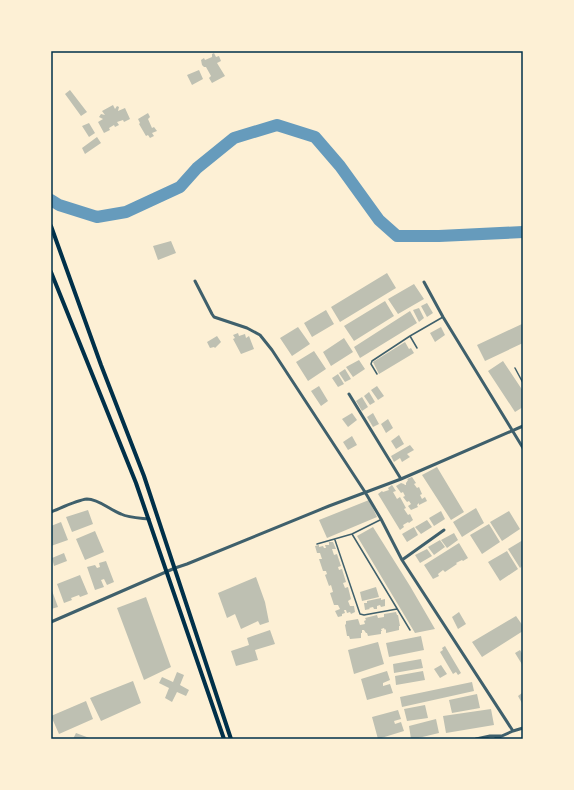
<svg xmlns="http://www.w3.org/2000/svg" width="574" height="790" viewBox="0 0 574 790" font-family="'Golos Text',sans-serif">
<rect width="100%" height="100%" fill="#fdf0d5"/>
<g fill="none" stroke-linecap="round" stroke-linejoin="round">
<path stroke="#669bbc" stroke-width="12" d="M 51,200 L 59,205 L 97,217 L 126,212 L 180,187 L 197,168 L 234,138 L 277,125 L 315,137 L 340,166 L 379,220 L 397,236 L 439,236 L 523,232"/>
</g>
<path fill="#bec0b2" d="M 214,53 L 216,57 L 219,56 L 221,61 L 217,63 L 225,76 L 212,83 L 209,78 L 211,76 L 206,67 L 204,67 L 202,65 L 201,60 L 204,58 L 205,60 L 212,57 L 212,54 Z
M 199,70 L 203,79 L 192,85 L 187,75 Z
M 70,90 L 87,112 L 81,116 L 65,94 Z
M 113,105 L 115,109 L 117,106 L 119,107 L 118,111 L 125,108 L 130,119 L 124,122 L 123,120 L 117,122 L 119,125 L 115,127 L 114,125 L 109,128 L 110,130 L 104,133 L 98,122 L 103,119 L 99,117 L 101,114 L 105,115 L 102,111 Z
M 148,113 L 150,117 L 148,119 L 152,128 L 154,127 L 157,131 L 152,133 L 154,136 L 150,138 L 148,135 L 146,136 L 139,124 L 140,123 L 138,119 Z
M 89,123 L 95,133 L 89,137 L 82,126 Z
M 97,137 L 101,143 L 85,154 L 82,148 Z
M 171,241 L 176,253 L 158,260 L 153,246 Z
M 387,273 L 396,288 L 340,322 L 331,307 Z
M 414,284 L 424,299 L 398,314 L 388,299 Z
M 385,301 L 394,316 L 354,341 L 344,326 Z
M 427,303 L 433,313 L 427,317 L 421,306 Z
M 419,308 L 424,318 L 419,322 L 413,310 Z
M 326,310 L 334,324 L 312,337 L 304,323 Z
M 410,311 L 417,323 L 360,358 L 354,347 Z
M 522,324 L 523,326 L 523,343 L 485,361 L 477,345 Z
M 298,327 L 310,344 L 292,356 L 280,338 Z
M 441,327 L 445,335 L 435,342 L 430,333 Z
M 238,333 L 239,336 L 245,334 L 246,338 L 249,336 L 254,349 L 241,354 L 233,339 L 235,338 L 233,335 Z
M 217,336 L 221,342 L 215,348 L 214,347 L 210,348 L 207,342 Z
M 344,338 L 353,352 L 331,366 L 323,352 Z
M 405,342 L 409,349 L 411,348 L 414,353 L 379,374 L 373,362 Z
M 314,351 L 326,369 L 308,381 L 296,362 Z
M 359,360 L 365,369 L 353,377 L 346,367 Z
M 503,361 L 523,391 L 523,407 L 515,412 L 488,371 Z
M 345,369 L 351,379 L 345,382 L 339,373 Z
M 338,374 L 344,384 L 338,387 L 332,378 Z
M 319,386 L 328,401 L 321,406 L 311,391 Z
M 377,386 L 384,396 L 378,400 L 371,390 Z
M 369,392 L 375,402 L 370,405 L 364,396 Z
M 362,397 L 368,407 L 362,411 L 356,401 Z
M 352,413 L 357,420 L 348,427 L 342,419 Z
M 373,413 L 379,424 L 373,427 L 367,417 Z
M 388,419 L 393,428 L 386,433 L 381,424 Z
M 399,435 L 404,444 L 396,449 L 391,441 Z
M 352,436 L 357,445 L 348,450 L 343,442 Z
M 410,445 L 414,450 L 407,454 L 410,457 L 402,462 L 400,458 L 394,462 L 391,456 Z
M 437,467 L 464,512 L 451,520 L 422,475 Z
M 412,477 L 416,483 L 414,484 L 417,488 L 419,487 L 422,494 L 420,495 L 422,499 L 425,497 L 427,501 L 419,505 L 419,503 L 417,505 L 418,507 L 411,510 L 408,506 L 411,504 L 409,501 L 407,502 L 403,497 L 405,496 L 403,492 L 401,493 L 396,486 L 401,483 L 404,484 L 405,485 L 406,485 L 406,483 L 408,480 L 407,479 Z
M 392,485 L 396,491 L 393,492 L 397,499 L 400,497 L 406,508 L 404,509 L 408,515 L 410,514 L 413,520 L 409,523 L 408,522 L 403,525 L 404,527 L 400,530 L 378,494 L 382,491 L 383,492 L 389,490 L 388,488 Z
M 369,500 L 377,517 L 327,538 L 319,520 Z
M 476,508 L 484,523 L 462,537 L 453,522 Z
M 88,510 L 93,524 L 72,532 L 66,517 Z
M 441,511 L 445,519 L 434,526 L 429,518 Z
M 509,511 L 520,529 L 502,541 L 490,522 Z
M 427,520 L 432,527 L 421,534 L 415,527 Z
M 61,522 L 68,540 L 51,546 L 51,526 Z
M 489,524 L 500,542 L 482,554 L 470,535 Z
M 373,527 L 410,586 L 435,629 L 415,633 L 357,536 Z
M 414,527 L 418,535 L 407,542 L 402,534 Z
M 95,531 L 104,552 L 85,560 L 76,539 Z
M 454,533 L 458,540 L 447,548 L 441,540 Z
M 440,540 L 445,547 L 434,555 L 428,547 Z
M 523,540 L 523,565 L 520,568 L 508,549 Z
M 329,542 L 333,542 L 336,549 L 332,549 L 334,555 L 337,554 L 341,566 L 338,567 L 339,570 L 342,569 L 346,582 L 343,583 L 345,588 L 348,587 L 351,599 L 348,601 L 350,606 L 354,606 L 355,612 L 351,614 L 350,612 L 347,613 L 346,610 L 344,610 L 345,613 L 342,614 L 342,616 L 338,617 L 335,611 L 340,609 L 338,605 L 334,605 L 330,593 L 333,592 L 331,585 L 329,586 L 325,575 L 327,574 L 326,571 L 323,571 L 319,559 L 322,559 L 320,553 L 317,553 L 315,546 L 319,545 L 319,547 L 323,546 L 324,548 L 326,548 L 325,545 L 329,545 Z
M 459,543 L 468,558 L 463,561 L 462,560 L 456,563 L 457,564 L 445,572 L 443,570 L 438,574 L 439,576 L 433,579 L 424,565 Z
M 427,549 L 432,556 L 420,563 L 415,555 Z
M 507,551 L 518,569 L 500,581 L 488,562 Z
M 64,553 L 67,561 L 54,566 L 52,558 Z
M 106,561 L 114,582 L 107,585 L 104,579 L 101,580 L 104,587 L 95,590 L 87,567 L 95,565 L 97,568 L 100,567 L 99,563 Z
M 80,575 L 88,594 L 80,597 L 79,595 L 71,598 L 72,600 L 64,603 L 57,584 Z
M 256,577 L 265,602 L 269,622 L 260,625 L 258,621 L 241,629 L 235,614 L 227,618 L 218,593 Z
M 376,587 L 379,597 L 362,601 L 360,592 Z
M 51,588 L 58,607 L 51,609 Z
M 146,597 L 171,667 L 144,680 L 117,608 Z
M 381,598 L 381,600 L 385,599 L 385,606 L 381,607 L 380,605 L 377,606 L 377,609 L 374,609 L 373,607 L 369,608 L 370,609 L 365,610 L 364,603 L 367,603 L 367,601 Z
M 396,612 L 397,615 L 398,615 L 400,626 L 399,626 L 399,630 L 386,633 L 386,629 L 385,630 L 384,628 L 381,629 L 382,631 L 381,631 L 381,634 L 368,636 L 367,633 L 366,633 L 364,630 L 362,630 L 362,633 L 361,633 L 361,638 L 350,639 L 349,636 L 347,636 L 345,625 L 346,624 L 346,621 L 358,619 L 360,625 L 365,624 L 364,621 L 366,620 L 365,618 L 377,615 L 378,618 L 384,617 L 384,614 Z
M 459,612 L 466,624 L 458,629 L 452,617 Z
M 516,616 L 523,626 L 523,631 L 482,657 L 472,642 Z
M 270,630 L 275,644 L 255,650 L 258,660 L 236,666 L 231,651 L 249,645 L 247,638 Z
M 421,636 L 424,650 L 389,657 L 386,643 Z
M 378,642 L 384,664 L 354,674 L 348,650 Z
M 445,646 L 461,673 L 458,675 L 456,672 L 453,674 L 440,652 L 443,650 L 442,648 Z
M 520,650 L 523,655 L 523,666 L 515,653 Z
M 421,659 L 423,668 L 394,673 L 393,664 Z
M 441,665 L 447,674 L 440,678 L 434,669 Z
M 387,671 L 390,680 L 383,683 L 383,686 L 390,684 L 393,693 L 367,700 L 361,679 Z
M 423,671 L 425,680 L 396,685 L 395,676 Z
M 177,672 L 184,675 L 180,685 L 189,690 L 186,696 L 177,692 L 172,702 L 165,698 L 169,688 L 159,683 L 162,677 L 173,682 Z
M 133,681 L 141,703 L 101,721 L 90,698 Z
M 472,682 L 474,691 L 402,707 L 400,697 Z
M 522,693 L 523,695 L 523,705 L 518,696 Z
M 477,694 L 480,708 L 452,713 L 449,700 Z
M 86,701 L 93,719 L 59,734 L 51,716 Z
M 425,705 L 428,718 L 407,721 L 404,709 Z
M 491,709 L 494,725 L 446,733 L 443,716 Z
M 398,710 L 401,719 L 394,721 L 395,724 L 401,722 L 404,731 L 378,739 L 372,717 Z
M 436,719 L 439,733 L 414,739 L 411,739 L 409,726 Z
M 76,733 L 92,739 L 73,739 Z"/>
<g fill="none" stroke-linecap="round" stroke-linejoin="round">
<path stroke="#3f606c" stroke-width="1.5" d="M 410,336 L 417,348
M 515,368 L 523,383
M 377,374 L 371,364 L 372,361 L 410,336 L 443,317
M 352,534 L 410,630
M 335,540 L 360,614 L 364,615 L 397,609
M 317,544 L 352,534 L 380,520"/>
<path stroke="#3f606c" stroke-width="3" d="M 195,281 L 212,314 L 214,317 L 247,328 L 260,335 L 272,350 L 365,492 L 381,519 L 402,560 L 513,731
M 424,282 L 443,317 L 523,448
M 349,394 L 401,479
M 51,512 C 61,508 77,500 87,499 C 99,499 110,510 121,514 C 129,518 140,518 149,519
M 402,560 L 444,530
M 51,622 L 175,568 L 187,564 L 329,506 L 401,479 L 523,426
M 476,739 L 490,736 L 501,736
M 495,739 L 513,731 L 523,728"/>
<path stroke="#003049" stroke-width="4" d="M 51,226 L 101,365 L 144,476 L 231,739
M 51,272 L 136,483 L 224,739"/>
</g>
<rect width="574" height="790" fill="none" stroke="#fdf0d5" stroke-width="104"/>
<rect x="52" y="52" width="470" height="686" fill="none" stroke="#003049" stroke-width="1.5"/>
</svg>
